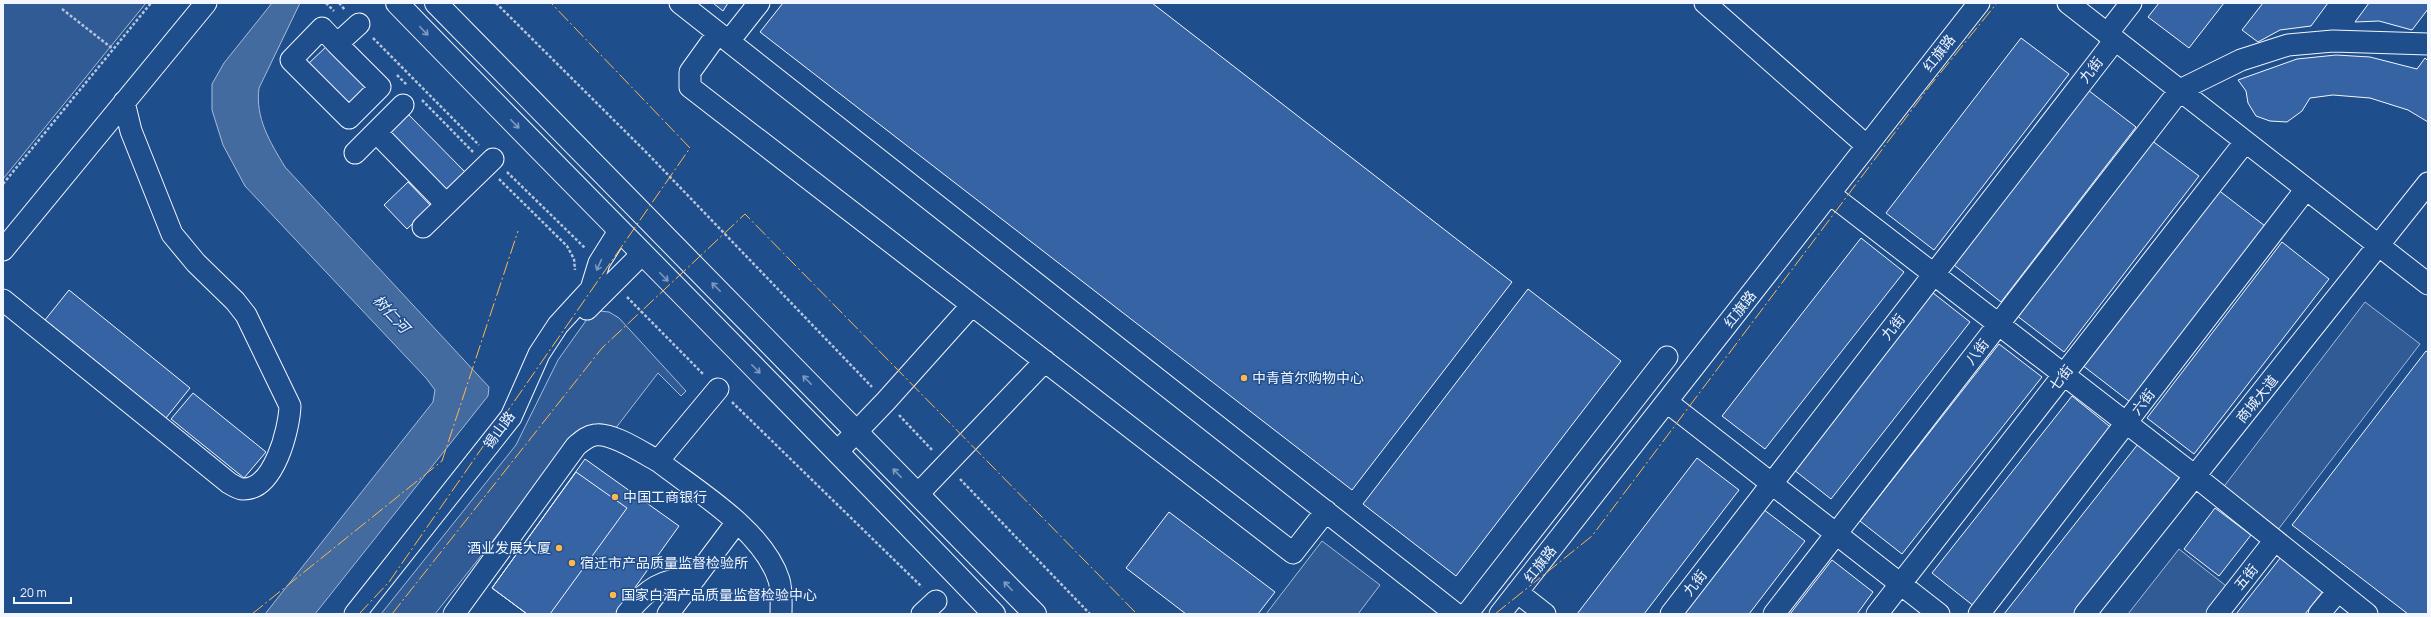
<svg xmlns="http://www.w3.org/2000/svg" width="2431" height="617" viewBox="0 0 2431 617" font-family="Manrope,'Noto Sans SC',sans-serif">
<rect width="100%" height="100%" fill="#1f4e8c"/>
<path fill="#305b95" stroke="#a8bbd7" d="M 3,3 L 146,3 L 3,179 Z
M 2365,302 L 2420,344 L 2277,531 L 2222,489 Z
M 599,311 L 609,312 L 619,318 L 686,391 L 681,396 L 658,373 L 615,429 L 602,424 L 591,425 L 574,438 L 435,614 L 381,614 L 516,445 L 558,360 L 590,315 Z
M 1322,541 L 1380,585 L 1358,614 L 1266,614 Z
M 2179,549 L 2230,589 L 2211,614 L 2128,614 Z"/>
<path fill="#446ba0" stroke="#a8bbd7" d="M 272,3 L 300,3 L 259,88 C 255,118 270,142 285,167 L 489,387 L 488,396 L 315,614 L 265,614 L 433,402 L 435,390 L 426,378 L 245,186 L 223,145 L 212,110 L 212,84 L 224,63 Z"/>
<path fill="#3563a3" stroke="#f2f6ff" d="M 713,3 L 728,3 L 723,11 Z
M 783,3 L 1152,3 L 1512,282 L 1352,490 L 760,32 Z
M 2159,3 L 2224,3 L 2189,48 L 2148,17 Z
M 2263,3 L 2328,3 L 2311,26 L 2280,30 L 2258,42 L 2242,30 Z
M 2369,3 L 2428,3 L 2428,9 L 2412,30 L 2379,21 L 2355,22 Z
M 2021,38 L 2069,74 L 1934,250 L 1886,213 Z
M 329,44 L 372,88 L 350,110 L 306,66 Z
M 2336,55 L 2370,57 L 2417,69 L 2425,58 L 2428,61 L 2428,122 L 2408,110 L 2370,98 L 2333,95 L 2310,98 L 2302,111 L 2287,122 L 2270,121 L 2256,116 L 2248,103 L 2246,91 L 2238,80 L 2297,59 Z
M 2088,90 L 2136,127 L 2001,302 L 1954,265 Z
M 407,113 L 466,173 L 447,191 L 388,131 Z
M 2151,140 L 2199,176 L 2064,352 L 2016,315 Z
M 408,182 L 431,206 L 407,229 L 384,205 Z
M 2217,189 L 2265,226 L 2130,402 L 2082,365 Z
M 1861,238 L 1904,272 L 1765,449 L 1722,416 Z
M 2282,242 L 2329,279 L 2194,454 L 2147,418 Z
M 1528,289 L 1621,361 L 1456,576 L 1363,504 Z
M 1928,289 L 1970,322 L 1831,499 L 1789,466 Z
M 69,290 L 190,388 L 166,418 L 45,320 Z
M 1999,344 L 2042,377 L 1902,554 L 1860,521 Z
M 2426,351 L 2428,352 L 2428,614 L 2408,614 L 2292,525 Z
M 193,393 L 266,452 L 244,478 L 171,419 Z
M 2072,396 L 2114,430 L 1975,607 L 1932,573 Z
M 2138,444 L 2180,477 L 2073,614 L 2004,614 Z
M 1697,458 L 1739,490 L 1644,614 L 1577,614 Z
M 585,459 L 679,526 L 616,614 L 527,614 L 492,588 Z
M 576,472 L 627,508 L 550,614 L 527,614 L 492,588 Z
M 2215,508 L 2251,535 L 2219,576 L 2184,549 Z
M 1763,509 L 1805,541 L 1749,614 L 1683,614 Z
M 1169,512 L 1275,592 L 1258,614 L 1186,614 L 1126,568 Z
M 2281,557 L 2323,591 L 2305,614 L 2236,614 Z
M 1832,560 L 1873,592 L 1857,614 L 1790,614 Z"/>
<g fill="none" stroke-linecap="round" stroke-linejoin="round">
<g stroke="#f2f6ff" stroke-width="23">
<path id="minor" d="M 680,3 L 1456,614
M 1705,3 L 1867,146
M 2068,3 L 2428,284
M 718,33 L 690,72 L 690,87 L 1293,553 L 1326,511
M 2107,34 L 2131,3
M 729,41 L 759,3
M 337,44 L 380,87 L 349,118 L 291,60 L 322,28 L 337,44 L 359,24
M 376,132 L 446,204
M 355,153 L 403,105
M 1830,194 L 2195,476 L 2367,614
M 423,227 L 493,159
M 3,250 L 206,3
M 3,300 L 229,483 C 233,485 238,489 243,489 C 274,490 289,430 290,406 L 246,315 L 235,301 L 196,263 L 172,234 L 131,131 L 124,102
M 587,309 L 642,254
M 718,389 L 658,461 C 698,492 763,530 779,580 C 782,590 781,603 781,614
M 1667,402 L 1939,614
M 838,451 L 886,401 L 972,305
M 918,494 L 1045,361
M 1517,592 L 1545,614
M 355,614 L 511,417 L 539,354 L 558,325 L 591,289 L 599,263 L 619,231
M 454,614 L 576,446 C 582,441 587,436 595,435 C 612,432 643,453 658,461
M 627,614 C 647,588 662,579 696,577
M 668,614 L 737,522
M 922,614 L 936,601
M 1467,614 L 1667,357
M 1500,614 L 1979,3
M 1671,614 L 2115,40
M 1774,614 L 2180,90 L 2241,60 L 2288,45 L 2333,41 L 2428,44
M 1877,614 L 2245,142
M 1979,614 L 2306,189
M 2085,614 L 2428,183
M 2217,614 L 2275,540
M 2319,614 L 2338,591"/>
</g>
<g stroke="#f2f6ff" stroke-width="24">
<path id="highway" d="M 397,3 C 595,207 797,408 994,614
M 436,3 L 1035,614"/>
</g>
<path stroke="#b3c4dc" stroke-width="2.5" stroke-dasharray="3 2" stroke-linecap="butt" d="M 326,3 L 334,11
M 339,3 L 345,10
M 496,3 L 648,154 L 872,387
M 62,9 L 113,49
M 373,38 L 479,145
M 397,75 L 407,85
M 422,100 L 473,152
M 507,172 L 585,248
M 499,179 L 567,246 L 574,259 L 575,270
M 3,184 L 151,3
M 627,297 L 704,375
M 732,402 L 922,587
M 899,415 L 933,451
M 960,479 L 1090,614"/>
<use href="#minor" stroke="#1f4e8c" stroke-width="21"/>
<use href="#highway" stroke="#1f4e8c" stroke-width="22"/>
<path stroke="#ffb74d" stroke-width="1" stroke-dasharray="14 3 2 3" stroke-linecap="butt" d="M 252,614 L 442,461 L 518,231
M 359,614 L 389,582 L 690,148 L 551,3
M 392,614 L 602,348 L 745,214 L 1137,614
M 1495,614 L 1592,536 L 1929,87 L 1997,3"/>
</g>
<defs><path id="oneway-shaft" d="M-6 0H5M1.5-3L5.5 0L1.5 3" fill="none" stroke-width="1.6" stroke-linecap="round" stroke-linejoin="round"/></defs>
<g stroke="#7e9ac0">
<use href="#oneway-shaft" transform="translate(424 31) rotate(46)"/>
<use href="#oneway-shaft" transform="translate(515 124) rotate(46)"/>
<use href="#oneway-shaft" transform="translate(599 265) rotate(114)"/>
<use href="#oneway-shaft" transform="translate(664 277) rotate(45)"/>
<use href="#oneway-shaft" transform="translate(716 287) rotate(-135)"/>
<use href="#oneway-shaft" transform="translate(756 369) rotate(45)"/>
<use href="#oneway-shaft" transform="translate(807 380) rotate(-135)"/>
<use href="#oneway-shaft" transform="translate(897 473) rotate(-134)"/>
<use href="#oneway-shaft" transform="translate(1008 586) rotate(-134)"/>
</g>
<g fill="#ffb74d" stroke="#1f4e8c" stroke-width="1.5">
<circle cx="1244" cy="378" r="4"/>
<circle cx="615" cy="497" r="4"/>
<circle cx="559" cy="548" r="4"/>
<circle cx="572" cy="563" r="4"/>
<circle cx="613" cy="595" r="4"/>
</g>
<g text-anchor="middle" stroke-width="3" stroke-linejoin="round" paint-order="stroke">
<g font-size="14" fill="#f2f6ff" stroke="#1f4e8c">
<text transform="translate(1939 53) rotate(-52)" y="5">红旗路</text>
<text transform="translate(2091 70) rotate(-52)" y="5">九街</text>
<text transform="translate(1740 309) rotate(-52)" y="5">红旗路</text>
<text transform="translate(1893 327) rotate(-52)" y="5">九街</text>
<text transform="translate(1977 352) rotate(-52)" y="5">八街</text>
<text transform="translate(2061 378) rotate(-52)" y="5">七街</text>
<text transform="translate(2257 399) rotate(-51)" y="5">商城大道</text>
<text transform="translate(2143 402) rotate(-52)" y="5">六街</text>
<text transform="translate(499 430) rotate(-54)" y="5">锡山路</text>
<text transform="translate(1540 564) rotate(-52)" y="5">红旗路</text>
<text transform="translate(2246 577) rotate(-51)" y="5">五街</text>
<text transform="translate(1695 583) rotate(-52)" y="5">九街</text>
</g>
<g font-size="14" fill="#f2f6ff" stroke="#1f4e8c" text-anchor="start">
<text x="1252" y="383">中青首尔购物中心</text>
<text x="623" y="502">中国工商银行</text>
<text x="551" y="553" text-anchor="end">酒业发展大厦</text>
<text x="580" y="568">宿迁市产品质量监督检验所</text>
<text x="621" y="600">国家白酒产品质量监督检验中心</text>
</g>
<g font-size="15" font-style="italic" fill="#f2f6ff" stroke="#1f4e8c">
<text transform="translate(391 314) rotate(47)" y="5">树仁河</text>
</g>
</g>
<rect width="2431" height="617" fill="none" stroke="#f2f6ff" stroke-width="8"/>
<path d="M14 597v6h57v-6" fill="none" stroke="#f2f6ff" stroke-width="2"/>
<text x="20" y="597" font-size="12" fill="#f2f6ff" stroke="#1f4e8c" stroke-width="3" paint-order="stroke">20 m</text>
</svg>
